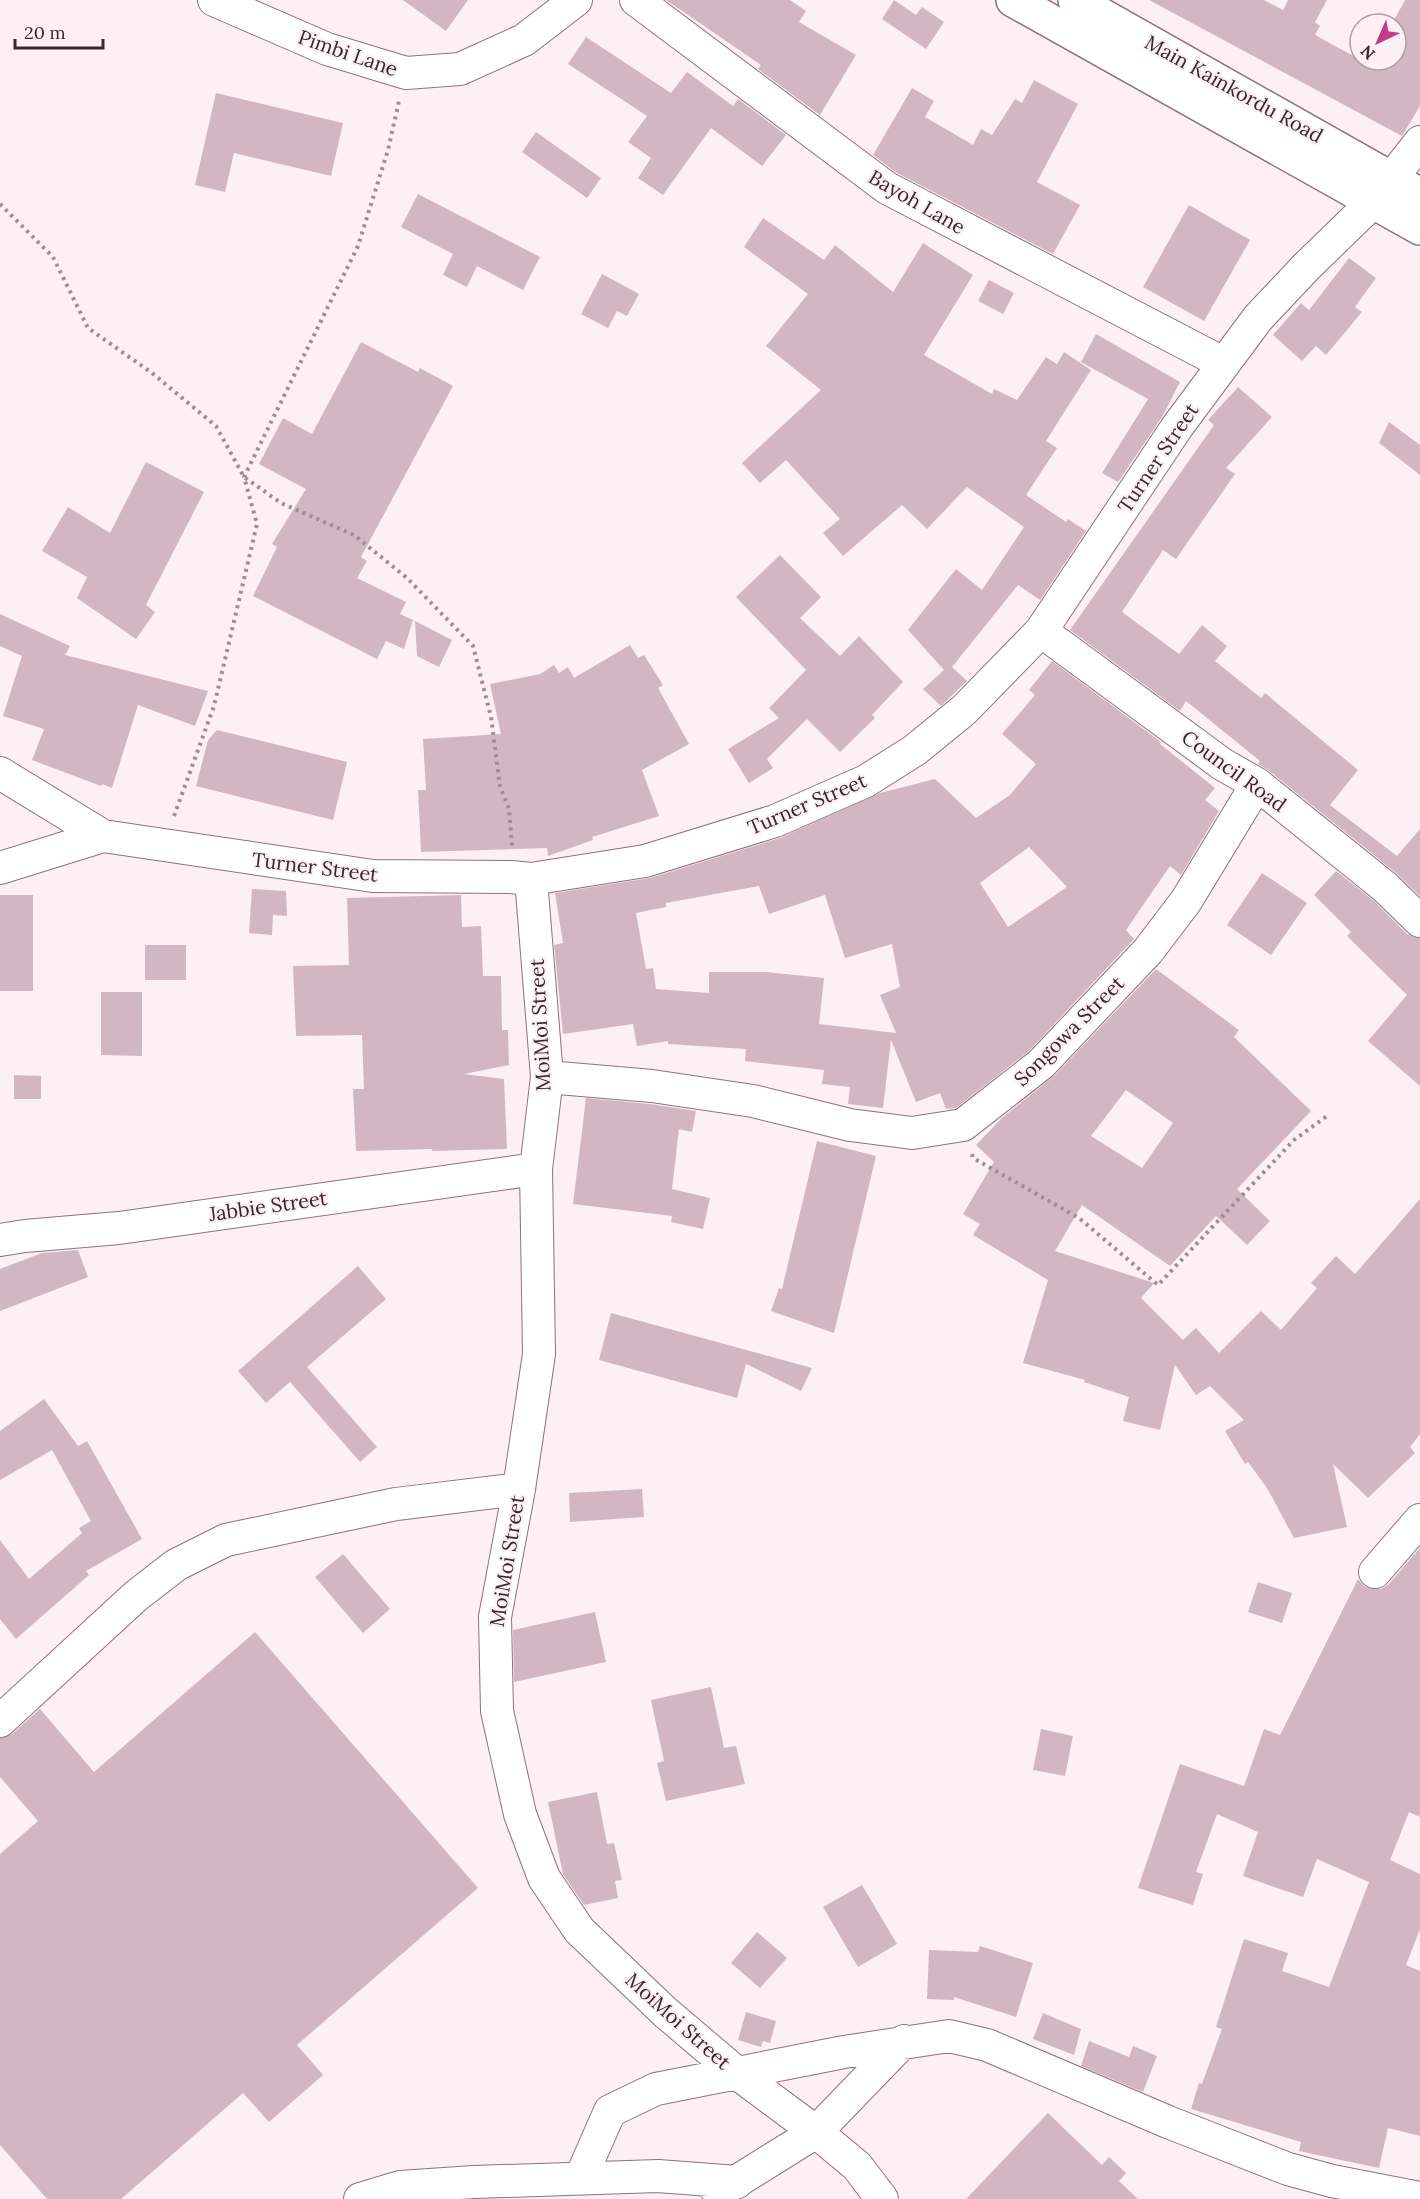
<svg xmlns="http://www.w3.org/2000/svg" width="1420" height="2199" viewBox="0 0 1420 2199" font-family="Lora,serif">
<rect width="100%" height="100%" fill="#fcf0f5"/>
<path fill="#d2b7c2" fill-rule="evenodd" d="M 403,0 L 468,0 L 446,31 Z
M 666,0 L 790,0 L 806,11 L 799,22 L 856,55 L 820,115 L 758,69 L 761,65 Z
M 894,0 L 916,15 L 922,7 L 944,22 L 926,49 L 882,19 Z
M 1149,0 L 1264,0 L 1283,10 L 1288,0 L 1327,0 L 1315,22 L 1320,26 L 1315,35 L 1370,65 L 1373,60 L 1396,60 L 1396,24 L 1392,24 L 1405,0 L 1420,0 L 1420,106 L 1402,136 Z
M 586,37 L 671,93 L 687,72 L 733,106 L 738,99 L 786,135 L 762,166 L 711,128 L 663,195 L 638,178 L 651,158 L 628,142 L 647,116 L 568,64 Z
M 1034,80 L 1078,104 L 1037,182 L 1080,205 L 1053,254 L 897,173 L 873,155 L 912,88 L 934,101 L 925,117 L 973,145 L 981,129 L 992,135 L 1015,99 L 1022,103 Z
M 216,93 L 343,123 L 331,176 L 234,153 L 225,192 L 195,185 Z
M 536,132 L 601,178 L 587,198 L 522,152 Z
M 418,194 L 540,257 L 523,290 L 477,266 L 467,287 L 443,275 L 453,254 L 401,227 Z
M 1189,205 L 1250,240 L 1204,321 L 1143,287 Z
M 763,218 L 824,260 L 835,245 L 893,292 L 923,243 L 973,275 L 924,355 L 992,394 L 994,389 L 1017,400 L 1046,357 L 1057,364 L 1064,352 L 1091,370 L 1046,441 L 1057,448 L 1026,495 L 1066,522 L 1068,519 L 1086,531 L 1040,600 L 1018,585 L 952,667 L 967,681 L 941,706 L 923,689 L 944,670 L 908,630 L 956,569 L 982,590 L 1024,527 L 967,487 L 927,529 L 902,505 L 843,556 L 823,533 L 840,519 L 786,460 L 760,483 L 742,463 L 821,390 L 766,346 L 808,294 L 744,247 Z
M 1349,258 L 1376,278 L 1355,307 L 1362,312 L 1326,355 L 1316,346 L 1302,361 L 1273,335 L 1301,303 L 1309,310 Z
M 602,274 L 639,294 L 627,316 L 617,311 L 608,328 L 581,314 Z
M 989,280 L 1014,293 L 1003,314 L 978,301 Z
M 1096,334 L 1180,382 L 1162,417 L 1118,482 L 1102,473 L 1148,399 L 1081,362 Z
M 361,342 L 418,372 L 420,368 L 453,386 L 361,557 L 367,561 L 357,578 L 406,602 L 400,614 L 413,620 L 404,649 L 386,641 L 377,659 L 253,596 L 277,547 L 272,544 L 306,489 L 259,464 L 283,418 L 312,434 Z
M 1238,387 L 1272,417 L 1226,468 L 1235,474 L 1176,559 L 1163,550 L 1122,612 L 1179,654 L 1202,625 L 1227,646 L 1215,661 L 1261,698 L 1265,693 L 1358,770 L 1330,805 L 1397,856 L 1420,829 L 1420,896 L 1396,873 L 1268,770 L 1258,764 L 1260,761 L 1186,701 L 1180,711 L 1070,630 L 1214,425 L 1208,420 Z
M 1389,422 L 1420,445 L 1420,475 L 1379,443 Z
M 146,462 L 204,492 L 146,605 L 155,612 L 136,639 L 77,598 L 87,577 L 42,551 L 68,507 L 110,533 Z
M 780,555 L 821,597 L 800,618 L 840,656 L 859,636 L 903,682 L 872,715 L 875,718 L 840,752 L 807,719 L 767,759 L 773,768 L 749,783 L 728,749 L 779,718 L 769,708 L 806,670 L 736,597 Z
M 0,614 L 70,646 L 65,655 L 208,691 L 195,726 L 138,705 L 112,788 L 102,784 L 101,786 L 32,760 L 44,729 L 3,716 L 22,656 L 0,646 Z
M 415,621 L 452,640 L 439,667 L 417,656 Z
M 630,645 L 638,658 L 644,655 L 663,685 L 658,688 L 689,744 L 642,770 L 659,816 L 592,837 L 593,840 L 548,856 L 547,848 L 421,852 L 418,790 L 426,790 L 423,739 L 501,734 L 490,684 L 540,674 L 554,665 L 559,673 L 568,667 L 574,678 Z
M 1052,661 L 1161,742 L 1160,744 L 1215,788 L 1205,800 L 1219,811 L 1181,875 L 1170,866 L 1126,930 L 1134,939 L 1029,1051 L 956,1108 L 946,1109 L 940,1093 L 916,1102 L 891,1040 L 883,1108 L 848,1104 L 850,1087 L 822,1084 L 824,1070 L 745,1061 L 746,1049 L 668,1044 L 668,1041 L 637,1046 L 633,1024 L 563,1034 L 554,945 L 563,943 L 555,893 L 650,878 L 780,838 L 880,793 L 935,779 L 976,818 L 1010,795 L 1036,764 L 1002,734 L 1035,695 L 1029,690 ZM 1029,847 L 1067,887 L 1008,927 L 980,883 ZM 759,886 L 769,914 L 825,895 L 845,958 L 892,944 L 900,987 L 880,995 L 896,1033 L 819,1024 L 824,978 L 766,972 L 709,972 L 709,993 L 656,989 L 653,968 L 646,969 L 636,913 L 666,907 L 666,903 Z
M 217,730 L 347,762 L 333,820 L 196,786 L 208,740 Z
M 1336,871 L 1373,900 L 1407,934 L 1420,938 L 1420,1086 L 1368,1041 L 1407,995 L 1347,936 L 1351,932 L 1314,895 Z
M 1262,873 L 1307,903 L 1271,955 L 1227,925 Z
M 252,889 L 286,891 L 287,916 L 273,915 L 272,935 L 249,933 Z
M 0,895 L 33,895 L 33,991 L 0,991 Z
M 461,895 L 462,927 L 481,926 L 483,976 L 501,976 L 502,1030 L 508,1030 L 509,1065 L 464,1074 L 504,1079 L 507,1149 L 432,1151 L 432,1149 L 356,1151 L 353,1089 L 364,1089 L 362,1035 L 296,1036 L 293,966 L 349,965 L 347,898 Z
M 145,945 L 186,945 L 186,980 L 145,980 Z
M 1156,969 L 1239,1030 L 1234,1037 L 1311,1111 L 1237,1189 L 1270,1221 L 1247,1245 L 1216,1216 L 1170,1266 L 1082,1205 L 1055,1251 L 1154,1283 L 1141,1298 L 1183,1340 L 1196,1328 L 1219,1353 L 1261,1311 L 1281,1330 L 1317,1288 L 1311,1283 L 1336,1256 L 1355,1274 L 1420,1199 L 1420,1434 L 1410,1447 L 1415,1453 L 1368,1498 L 1333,1464 L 1347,1527 L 1294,1538 L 1267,1488 L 1248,1462 L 1245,1464 L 1225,1431 L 1244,1420 L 1210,1386 L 1196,1395 L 1175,1365 L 1160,1430 L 1123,1421 L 1129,1397 L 1084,1382 L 1085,1380 L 1023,1363 L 1048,1280 L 973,1235 L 980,1224 L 963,1214 L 994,1162 L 976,1145 L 1003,1117 L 1054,1076 ZM 1126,1090 L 1173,1123 L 1142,1168 L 1091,1136 Z
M 101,992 L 142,992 L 142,1056 L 101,1055 Z
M 14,1075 L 41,1076 L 41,1099 L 14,1099 Z
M 586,1098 L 650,1104 L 696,1111 L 692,1132 L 679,1129 L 672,1189 L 710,1198 L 703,1229 L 671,1222 L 672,1216 L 573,1204 Z
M 817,1141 L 876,1156 L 834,1333 L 771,1311 L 779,1288 L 782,1289 Z
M 78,1250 L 88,1277 L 0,1311 L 0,1269 L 42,1253 Z
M 358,1266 L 386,1299 L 307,1367 L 377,1447 L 360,1462 L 290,1382 L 266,1403 L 238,1371 Z
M 611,1313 L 750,1351 L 812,1368 L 801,1391 L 746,1364 L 737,1398 L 599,1360 Z
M 44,1399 L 78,1446 L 87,1441 L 142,1539 L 86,1571 L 89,1575 L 16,1639 L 0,1619 L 0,1540 L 29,1579 L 82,1533 L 79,1528 L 91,1521 L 52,1450 L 0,1480 L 0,1431 Z
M 642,1489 L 644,1517 L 570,1522 L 569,1493 Z
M 1420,1548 L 1420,1817 L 1409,1812 L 1390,1860 L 1420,1874 L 1420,1929 L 1406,1965 L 1420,1971 L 1420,2136 L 1388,2128 L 1379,2168 L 1299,2151 L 1301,2142 L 1191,2109 L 1199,2083 L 1202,2084 L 1222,2029 L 1216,2027 L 1244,1939 L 1288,1953 L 1282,1971 L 1329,1987 L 1369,1882 L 1317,1859 L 1303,1897 L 1243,1876 L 1258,1832 L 1217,1814 L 1196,1872 L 1203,1874 L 1193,1905 L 1138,1888 L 1180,1764 L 1244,1786 L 1264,1729 L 1280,1735 L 1358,1579 L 1364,1586 L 1371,1589 L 1381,1589 L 1389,1584 Z
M 343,1554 L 390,1609 L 363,1633 L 315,1577 Z
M 1258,1582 L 1292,1593 L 1282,1623 L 1248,1612 Z
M 595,1612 L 606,1662 L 514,1682 L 513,1630 Z
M 255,1632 L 478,1888 L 297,2045 L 323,2075 L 269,2122 L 243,2093 L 121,2199 L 47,2199 L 0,2145 L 0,1854 L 38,1821 L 0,1777 L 0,1738 L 12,1734 L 40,1709 L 94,1772 Z
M 711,1687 L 724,1748 L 736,1746 L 745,1784 L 666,1801 L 657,1763 L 664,1761 L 651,1700 Z
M 1041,1729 L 1073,1736 L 1065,1776 L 1033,1770 Z
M 597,1792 L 607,1844 L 614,1843 L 622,1880 L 615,1881 L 618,1898 L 584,1905 L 563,1874 L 548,1802 Z
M 862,1885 L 897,1944 L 858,1967 L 823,1907 Z
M 757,1932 L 787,1958 L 760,1988 L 731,1963 Z
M 980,1946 L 1033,1963 L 1016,2017 L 954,1997 L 954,2000 L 927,1999 L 929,1950 L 978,1952 Z
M 746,2012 L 776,2021 L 770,2043 L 763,2041 L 761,2047 L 738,2040 Z
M 1043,2013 L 1081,2029 L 1074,2055 L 1033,2039 Z
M 1089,2041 L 1129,2057 L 1133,2046 L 1157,2056 L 1143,2092 L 1081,2066 Z
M 1048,2113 L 1102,2165 L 1109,2157 L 1126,2173 L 1119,2181 L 1138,2199 L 966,2199 Z"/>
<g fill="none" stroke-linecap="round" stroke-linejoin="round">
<g stroke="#8c727d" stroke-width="34">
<path id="minor" d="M 214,0 L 327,49 L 406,73 L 460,69 L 524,40 L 576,0
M 636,0 L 887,188 L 1223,363
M 1041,631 L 1222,764 L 1257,784 L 1385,887 L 1420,921
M 0,773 L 103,836 L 373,876 L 511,877 L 531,879 L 645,861 L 775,821 L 866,781 L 915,750 L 964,710 L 1041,631 L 1177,427 L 1258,318 L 1306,267 L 1373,202 L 1420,142
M 0,868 L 103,836
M 531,879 L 547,1077 L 536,1169 L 539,1354 L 519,1489 L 495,1617 L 497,1711 L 520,1814 L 544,1878 L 579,1930 L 665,2012 L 738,2074 L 816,2132 L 857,2166 L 882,2199
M 547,1077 L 652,1086 L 753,1101 L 850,1125 L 912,1133 L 963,1125 L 1041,1064 L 1148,951 L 1186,901 L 1257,784
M 0,1240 L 25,1236 L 119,1228 L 536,1169
M 1375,1572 L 1420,1520
M 0,1721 L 136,1596 L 176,1565 L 226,1540 L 396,1504 L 519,1489
M 581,2177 L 610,2111 L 656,2089 L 844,2052 L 949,2036 L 987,2045 L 1168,2122 L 1288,2169 L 1332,2181 L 1420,2198
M 718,2193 L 816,2132 L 904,2041
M 360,2199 L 400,2187 L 474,2182 L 658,2176 L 737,2182"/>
</g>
<g stroke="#8c727d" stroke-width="36">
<path id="primary" d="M 1013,0 L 1420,228
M 1075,0 L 1420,195"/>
</g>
<path stroke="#9b8f94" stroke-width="4" stroke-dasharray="3 4.5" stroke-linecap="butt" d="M 0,204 L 53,257 L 88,328 L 152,373 L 216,426 L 244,477 L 281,503 L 354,535 L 407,578 L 473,646 L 491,717 L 500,786 L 509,809 L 512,846
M 174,816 L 214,706 L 257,524 L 244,477 L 358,246 L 388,150 L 399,101
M 972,1154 L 973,1158 L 1079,1218 L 1158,1285 L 1294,1140 L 1327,1116"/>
<use href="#minor" stroke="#fff" stroke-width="32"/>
<use href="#primary" stroke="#fff" stroke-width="33"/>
</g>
<g text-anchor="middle" stroke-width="4.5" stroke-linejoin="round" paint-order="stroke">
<g font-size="20" fill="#34292e" stroke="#fcf0f5">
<text transform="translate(348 53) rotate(19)" y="7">Pimbi Lane</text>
<text transform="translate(1234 89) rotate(29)" y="7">Main Kainkordu Road</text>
<text transform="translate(917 202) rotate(30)" y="7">Bayoh Lane</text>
<text transform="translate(1158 458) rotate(-56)" y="7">Turner Street</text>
<text transform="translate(1234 771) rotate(36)" y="7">Council Road</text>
<text transform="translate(807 804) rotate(-23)" y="7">Turner Street</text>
<text transform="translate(315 867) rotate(7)" y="7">Turner Street</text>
<text transform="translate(540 1025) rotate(-93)" y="7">MoiMoi Street</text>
<text transform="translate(1069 1031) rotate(-45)" y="7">Songowa Street</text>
<text transform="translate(268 1206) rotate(-8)" y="7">Jabbie Street</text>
<text transform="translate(507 1561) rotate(-81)" y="7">MoiMoi Street</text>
<text transform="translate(678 2021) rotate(42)" y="7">MoiMoi Street</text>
</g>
</g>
<g transform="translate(1378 42) rotate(224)"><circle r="28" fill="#fcf0f5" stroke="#aca0a5" stroke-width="1.5"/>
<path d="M0-4.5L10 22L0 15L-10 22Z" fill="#c13e86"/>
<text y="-9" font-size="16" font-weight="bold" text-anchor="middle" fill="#34292e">N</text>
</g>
<path d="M15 39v9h88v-9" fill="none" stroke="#34292e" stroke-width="3"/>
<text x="24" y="39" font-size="18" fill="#34292e" stroke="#fcf0f5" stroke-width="4.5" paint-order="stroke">20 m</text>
</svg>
